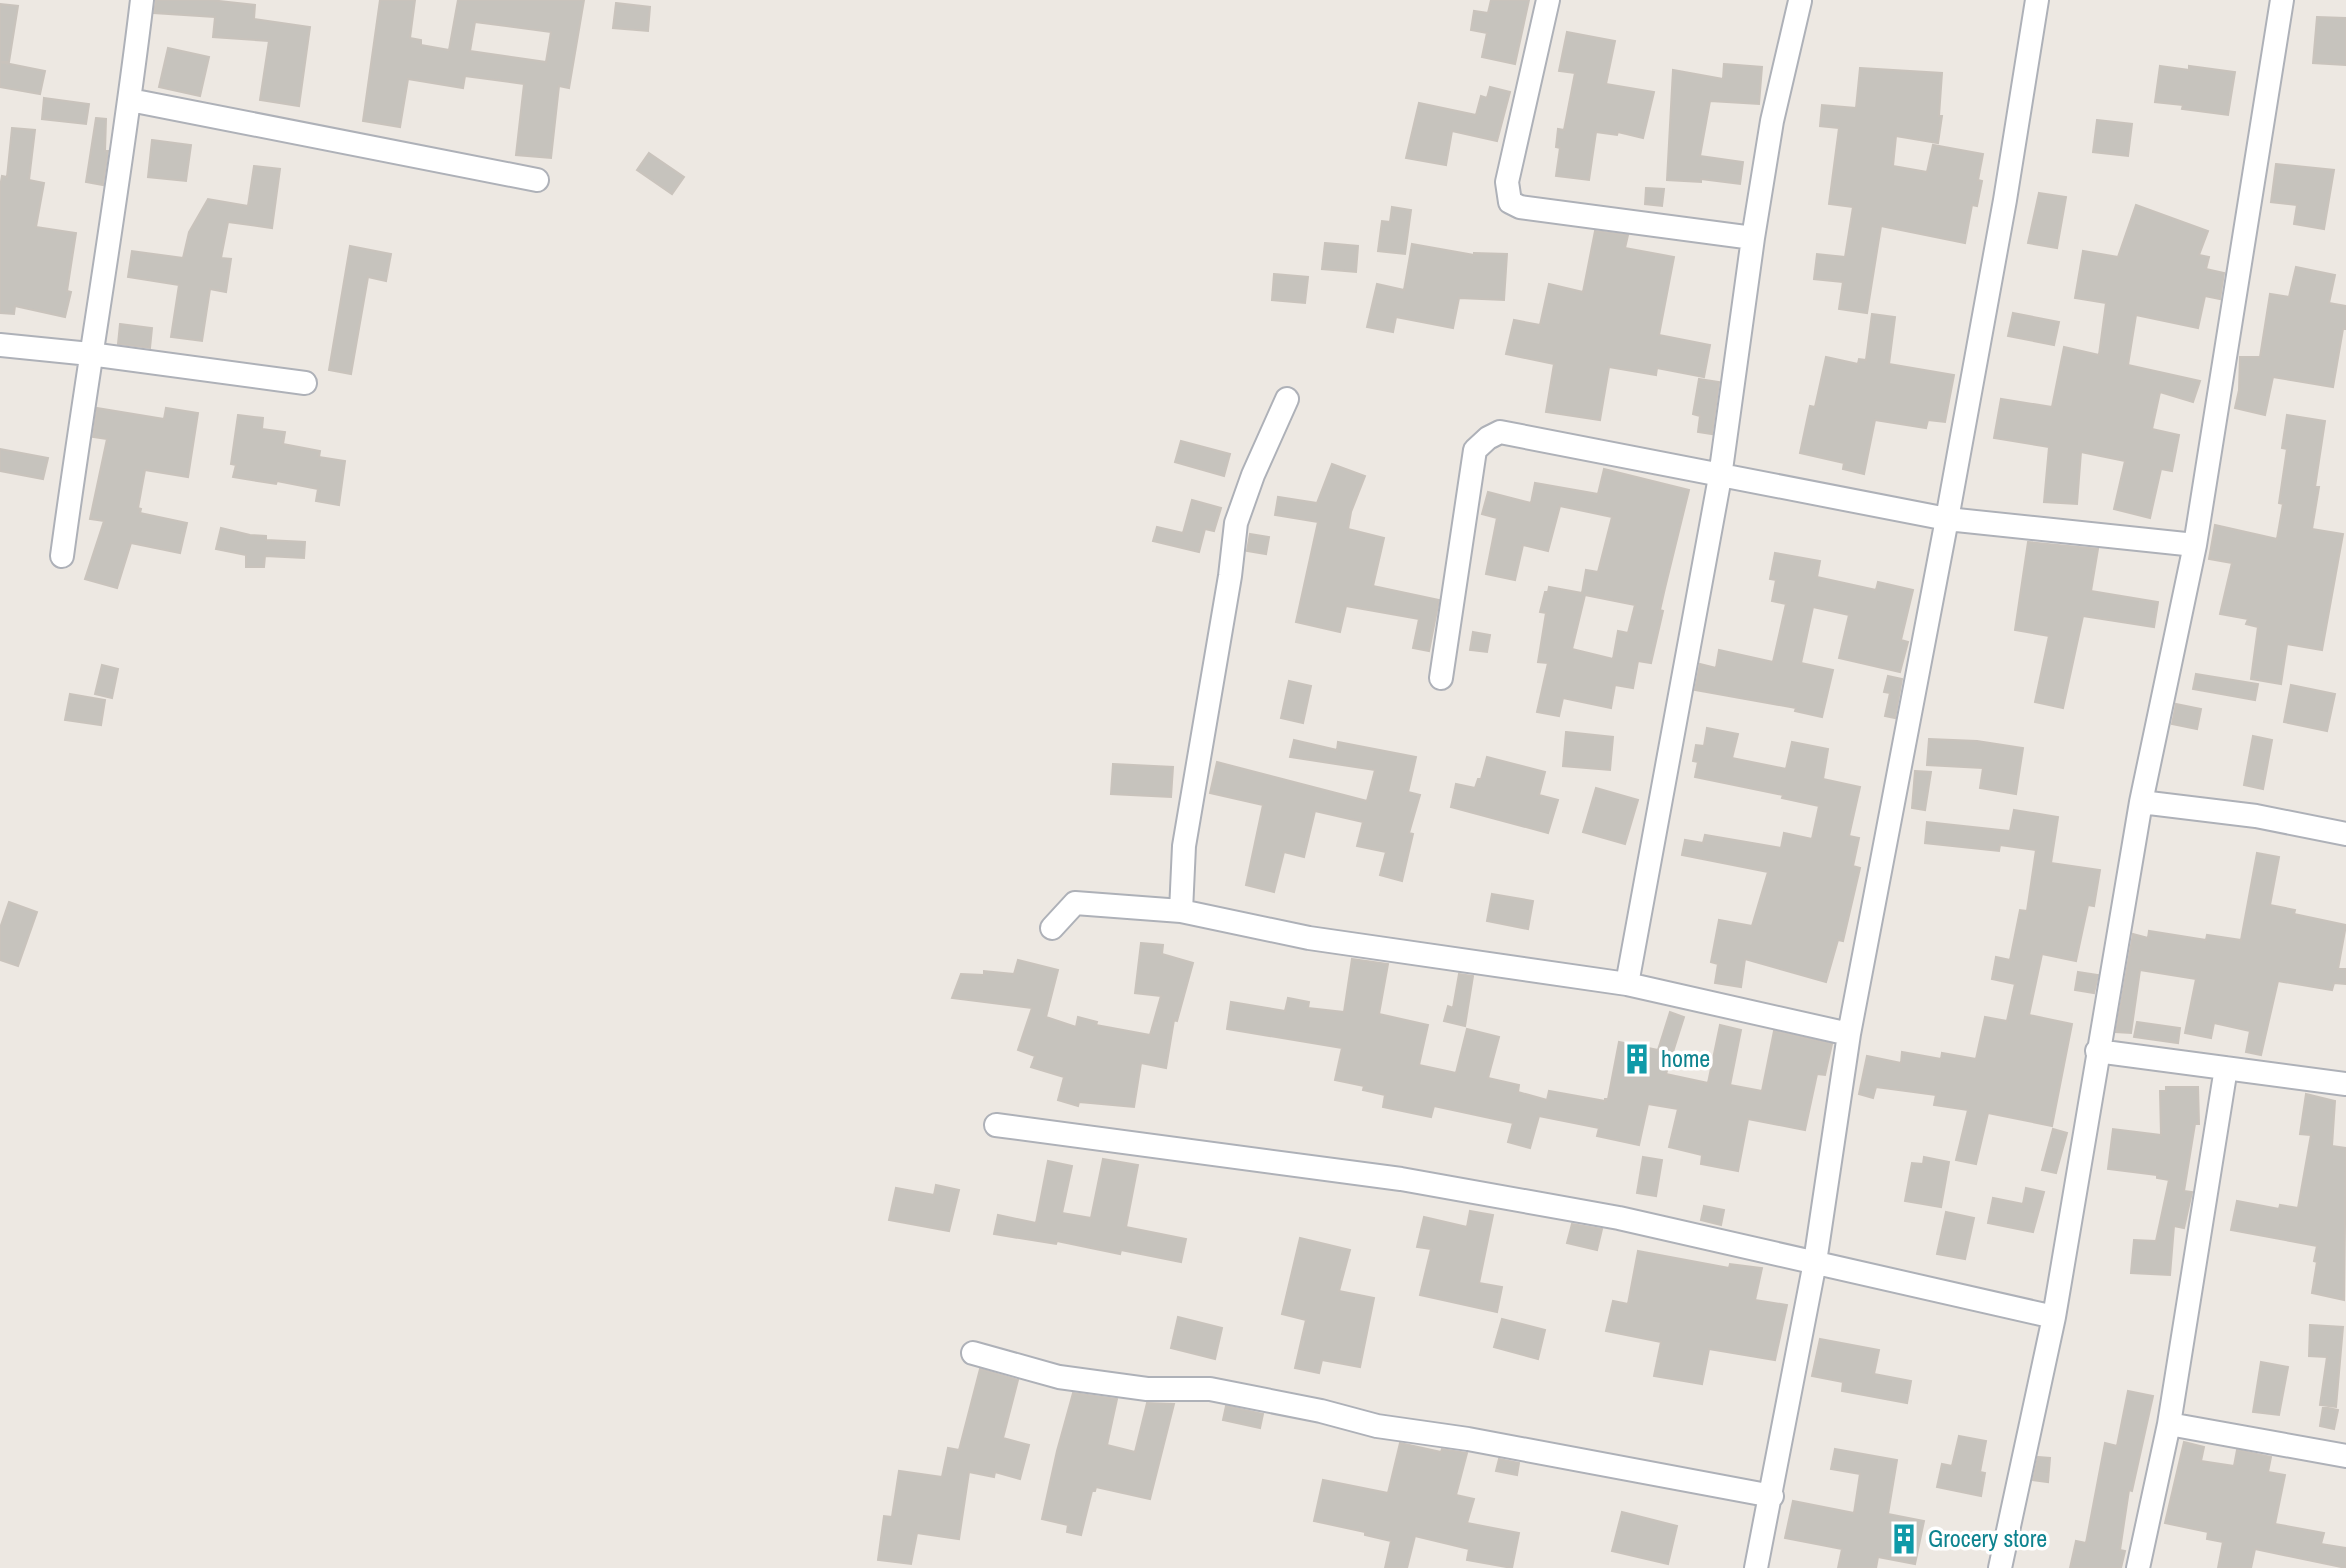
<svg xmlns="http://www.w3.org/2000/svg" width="2346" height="1568" viewBox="0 0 2346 1568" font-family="'Archivo Narrow',sans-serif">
<rect width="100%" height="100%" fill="#ede8e2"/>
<path fill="#c6c3bd" stroke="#c9c3bc" stroke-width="2" fill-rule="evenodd" d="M 156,0 L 210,0 L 255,5 L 254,19 L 310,27 L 299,106 L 260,100 L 269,41 L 213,37 L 215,17 L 154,13 Z
M 380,0 L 415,0 L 410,38 L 421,40 L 421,45 L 449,50 L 458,0 L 584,0 L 569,88 L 559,86 L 551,158 L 516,155 L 524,84 L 465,76 L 463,88 L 408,79 L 400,127 L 363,121 ZM 475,22 L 551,32 L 546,62 L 470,51 Z
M 1491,0 L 1529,0 L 1515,64 L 1482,57 L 1487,33 L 1471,30 L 1474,11 L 1488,13 Z
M 616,3 L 650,7 L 648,31 L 613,28 Z
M 0,4 L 18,6 L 9,62 L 0,62 Z
M 2317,17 L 2346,18 L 2346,65 L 2313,63 Z
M 1567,32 L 1615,41 L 1606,84 L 1654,92 L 1643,138 L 1618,132 L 1617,135 L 1596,132 L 1589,180 L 1556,176 L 1560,148 L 1556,147 L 1558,129 L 1564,130 L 1575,73 L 1559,71 Z
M 168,48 L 209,57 L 200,96 L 159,87 Z
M 0,62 L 45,71 L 40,94 L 0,87 Z
M 1724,64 L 1762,67 L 1759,104 L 1710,101 L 1700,156 L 1743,162 L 1740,184 L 1701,179 L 1701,182 L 1667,180 L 1673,70 L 1723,79 Z
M 2160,66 L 2189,70 L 2189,66 L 2235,72 L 2228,115 L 2182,109 L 2183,105 L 2155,102 Z
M 1860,68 L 1942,73 L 1939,116 L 1942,116 L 1938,143 L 1896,136 L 1893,166 L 1927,172 L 1933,145 L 1983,154 L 1978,180 L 1982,181 L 1977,206 L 1972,205 L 1965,243 L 1881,226 L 1867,313 L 1839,309 L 1843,282 L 1814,279 L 1817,254 L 1845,257 L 1853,207 L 1829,204 L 1839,128 L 1820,126 L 1822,105 L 1856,108 Z
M 1490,87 L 1510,92 L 1497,141 L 1452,131 L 1446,165 L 1406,158 L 1419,103 L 1476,115 L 1481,96 L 1487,98 Z
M 44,98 L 89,104 L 86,124 L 42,119 Z
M 96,118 L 106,119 L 105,151 L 108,151 L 103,185 L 86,182 Z
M 2097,120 L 2132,124 L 2128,156 L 2093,152 Z
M 12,128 L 35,130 L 29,180 L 44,183 L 36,227 L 76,233 L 67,291 L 71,292 L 65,317 L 15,306 L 14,314 L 0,313 L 0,187 L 2,176 L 7,177 Z
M 152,140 L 191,145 L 186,181 L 148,177 Z
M 649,153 L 684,177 L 672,194 L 637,170 Z
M 2276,164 L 2334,170 L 2324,229 L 2294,224 L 2297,205 L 2271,202 Z
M 254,166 L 280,169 L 272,228 L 228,222 L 221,258 L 231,259 L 226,292 L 210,289 L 202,341 L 171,337 L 179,285 L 128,277 L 132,251 L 183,258 L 189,232 L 208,199 L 248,206 Z
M 1646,188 L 1664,189 L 1662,206 L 1645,204 Z
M 2039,193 L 2066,197 L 2057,248 L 2028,243 Z
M 2136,205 L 2208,231 L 2199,255 L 2209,257 L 2206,269 L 2224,273 L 2220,299 L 2205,296 L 2198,328 L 2136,315 L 2128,365 L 2200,381 L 2193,402 L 2160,392 L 2152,429 L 2179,435 L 2172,471 L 2161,469 L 2150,518 L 2114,509 L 2125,461 L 2081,452 L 2077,504 L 2044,502 L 2049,447 L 1994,438 L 2001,399 L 2052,407 L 2064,347 L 2099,355 L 2106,303 L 2075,298 L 2083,251 L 2118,257 Z
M 1392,207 L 1411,210 L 1405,254 L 1378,251 L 1382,221 L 1390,222 Z
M 1595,231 L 1628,235 L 1625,248 L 1674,257 L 1659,335 L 1710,345 L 1704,377 L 1657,368 L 1656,375 L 1609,367 L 1600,420 L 1546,412 L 1554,364 L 1506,354 L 1514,320 L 1540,325 L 1549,284 L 1583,292 Z
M 1325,243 L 1358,246 L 1356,272 L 1322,269 Z
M 1412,244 L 1474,255 L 1474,253 L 1507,254 L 1504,300 L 1459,298 L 1453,328 L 1396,317 L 1393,332 L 1367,327 L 1377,284 L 1404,290 Z
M 350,246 L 391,254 L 386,281 L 368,277 L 351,374 L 329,370 Z
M 2296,267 L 2335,275 L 2329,303 L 2346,306 L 2346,329 L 2343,329 L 2333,387 L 2273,377 L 2265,415 L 2235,408 L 2239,390 L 2240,357 L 2260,357 L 2270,294 L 2289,297 Z
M 1274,274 L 1308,277 L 1305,303 L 1272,300 Z
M 2013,313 L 2059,322 L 2054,345 L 2008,336 Z
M 1872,314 L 1895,317 L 1889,364 L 1954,375 L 1945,422 L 1928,420 L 1926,428 L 1875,420 L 1864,474 L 1843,469 L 1844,463 L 1800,453 L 1810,406 L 1815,407 L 1826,357 L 1858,364 L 1859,359 L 1866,360 Z
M 120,324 L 152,328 L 150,348 L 118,344 Z
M 1699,379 L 1719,382 L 1712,434 L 1698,432 L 1700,416 L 1693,414 Z
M 97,408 L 164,419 L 166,408 L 198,413 L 188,477 L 145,470 L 138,508 L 141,509 L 140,513 L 187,523 L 180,553 L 131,543 L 117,588 L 85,579 L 104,521 L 90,519 L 107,439 L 93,437 Z
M 238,415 L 263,418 L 262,429 L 285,432 L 283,444 L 320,451 L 319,457 L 345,461 L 339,505 L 316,501 L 318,489 L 277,481 L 276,484 L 233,477 L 236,465 L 231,464 Z
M 2287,415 L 2325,421 L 2315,487 L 2319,487 L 2312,529 L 2343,534 L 2322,650 L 2287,644 L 2281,684 L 2251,679 L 2258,627 L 2246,624 L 2248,619 L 2220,614 L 2232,563 L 2209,559 L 2215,525 L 2277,539 L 2283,504 L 2279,503 L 2287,449 L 2282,448 Z
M 1181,441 L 1230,454 L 1224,476 L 1175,462 Z
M 0,449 L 48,458 L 43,479 L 0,471 Z
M 1332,464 L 1365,476 L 1351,512 L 1348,529 L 1384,538 L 1373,586 L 1439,600 L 1429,651 L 1413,648 L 1419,619 L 1346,606 L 1340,632 L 1296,622 L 1318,522 L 1275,515 L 1278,497 L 1317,503 Z
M 1604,469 L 1689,490 L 1665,588 L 1660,610 L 1663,611 L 1651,663 L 1638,661 L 1633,688 L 1615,685 L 1611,708 L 1563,698 L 1559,716 L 1537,712 L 1548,663 L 1538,662 L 1546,613 L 1540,612 L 1545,592 L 1548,592 L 1549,587 L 1582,593 L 1586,570 L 1598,572 L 1612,517 L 1560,506 L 1548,551 L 1523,545 L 1515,580 L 1486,574 L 1497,518 L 1482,514 L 1488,492 L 1531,503 L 1535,483 L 1598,494 ZM 1585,595 L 1635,605 L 1628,633 L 1618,631 L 1613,659 L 1572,649 Z
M 1192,500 L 1221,508 L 1214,531 L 1205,529 L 1199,552 L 1153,541 L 1157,527 L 1183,533 Z
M 221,528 L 250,535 L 266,536 L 266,540 L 305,542 L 304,558 L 265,556 L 264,567 L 246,567 L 246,555 L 216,549 Z
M 1250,534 L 1269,537 L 1266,554 L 1247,551 Z
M 2028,542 L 2098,549 L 2091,591 L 2158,602 L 2154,627 L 2083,616 L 2063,708 L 2035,702 L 2049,636 L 2015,630 Z
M 1775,553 L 1820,561 L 1817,577 L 1876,590 L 1878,582 L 1913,590 L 1901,640 L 1908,642 L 1900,672 L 1839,658 L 1849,615 L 1813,607 L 1801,663 L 1833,670 L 1822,717 L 1795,711 L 1796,708 L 1695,690 L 1700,664 L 1716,668 L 1719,650 L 1773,662 L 1786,604 L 1772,601 L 1776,580 L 1770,579 Z
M 1473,632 L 1490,635 L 1487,652 L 1470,650 Z
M 102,665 L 118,669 L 112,698 L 95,694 Z
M 2196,674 L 2258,684 L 2255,700 L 2193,689 Z
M 1888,676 L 1902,679 L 1895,718 L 1885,716 L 1890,693 L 1884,692 Z
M 1289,681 L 1311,686 L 1303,723 L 1281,718 Z
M 2291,685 L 2335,694 L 2327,731 L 2284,722 Z
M 70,694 L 105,700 L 101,725 L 65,720 Z
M 2176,704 L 2201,709 L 2197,729 L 2172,724 Z
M 1707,728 L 1738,734 L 1732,758 L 1786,769 L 1792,742 L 1828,749 L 1823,779 L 1860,787 L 1849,836 L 1859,838 L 1853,866 L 1860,868 L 1843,941 L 1838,940 L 1826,982 L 1745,959 L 1741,987 L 1715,983 L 1718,964 L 1711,962 L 1719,920 L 1752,926 L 1768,872 L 1682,855 L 1685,840 L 1703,843 L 1705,835 L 1781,848 L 1784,833 L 1812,839 L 1819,806 L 1782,798 L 1783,795 L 1695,777 L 1698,762 L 1693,761 L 1696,745 L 1704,746 Z
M 1566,732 L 1613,737 L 1610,770 L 1563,766 Z
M 2253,736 L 2272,740 L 2263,789 L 2244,785 Z
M 1929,739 L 1977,741 L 2023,748 L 2016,794 L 1980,788 L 1983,768 L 1927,765 Z
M 1294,740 L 1337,750 L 1338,742 L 1416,757 L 1408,792 L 1420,795 L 1409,833 L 1413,834 L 1402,881 L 1380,875 L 1386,852 L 1357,846 L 1363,822 L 1315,811 L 1304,857 L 1284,852 L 1274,892 L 1246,885 L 1263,805 L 1210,793 L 1217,762 L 1367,801 L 1375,770 L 1290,757 Z
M 1487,757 L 1545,772 L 1539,795 L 1558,800 L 1548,833 L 1451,807 L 1456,784 L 1475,788 L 1478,779 L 1481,779 Z
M 1113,764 L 1173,767 L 1171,797 L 1111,794 Z
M 1915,771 L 1931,772 L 1925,810 L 1912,808 Z
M 1596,788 L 1638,800 L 1625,844 L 1583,832 Z
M 2014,810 L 2058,817 L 2051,863 L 2100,870 L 2094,906 L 2088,905 L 2076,961 L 2042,954 L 2029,1015 L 2072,1024 L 2052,1126 L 1988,1113 L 1976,1164 L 1956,1160 L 1968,1110 L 1934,1105 L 1936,1095 L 1876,1087 L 1873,1098 L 1859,1094 L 1867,1056 L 1901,1063 L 1902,1052 L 1941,1059 L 1942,1053 L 1976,1059 L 1985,1017 L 2007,1021 L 2015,984 L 1992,979 L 1996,957 L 2010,960 L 2020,910 L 2027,911 L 2036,850 L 2000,845 L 1999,851 L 1925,843 L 1927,822 L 2010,831 Z
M 2257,853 L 2279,857 L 2270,905 L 2295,910 L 2294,914 L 2346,925 L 2338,969 L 2346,969 L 2346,984 L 2334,983 L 2332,990 L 2278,981 L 2261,1055 L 2246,1052 L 2250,1031 L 2214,1023 L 2211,1038 L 2185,1033 L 2196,979 L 2140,970 L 2131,1033 L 2116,1032 L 2133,934 L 2148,938 L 2149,931 L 2206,940 L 2207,935 L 2241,940 Z
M 1492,894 L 1533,901 L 1528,929 L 1487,921 Z
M 9,902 L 37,912 L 18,966 L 0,960 L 0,928 Z
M 1141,943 L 1163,945 L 1162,954 L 1193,963 L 1177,1021 L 1174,1020 L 1166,1068 L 1141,1063 L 1134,1107 L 1079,1102 L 1078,1106 L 1058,1100 L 1064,1077 L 1031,1067 L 1035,1056 L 1018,1050 L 1032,1008 L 952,998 L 961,974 L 984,975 L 984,971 L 1014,974 L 1018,960 L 1058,970 L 1046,1017 L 1076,1027 L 1078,1017 L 1097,1022 L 1096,1025 L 1150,1035 L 1161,996 L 1135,993 Z
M 1352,959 L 1388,964 L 1379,1014 L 1428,1025 L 1419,1065 L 1456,1073 L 1467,1029 L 1499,1037 L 1488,1078 L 1519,1085 L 1518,1092 L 1547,1100 L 1549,1091 L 1605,1101 L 1605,1099 L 1608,1099 L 1619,1042 L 1658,1050 L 1670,1012 L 1684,1017 L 1666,1074 L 1708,1083 L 1720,1025 L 1741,1030 L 1730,1085 L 1762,1091 L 1774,1031 L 1832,1044 L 1825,1075 L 1817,1074 L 1805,1130 L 1748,1119 L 1738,1171 L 1701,1164 L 1702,1155 L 1669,1147 L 1678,1109 L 1648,1104 L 1639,1145 L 1597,1136 L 1599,1128 L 1539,1116 L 1530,1148 L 1508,1142 L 1513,1123 L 1434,1106 L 1431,1117 L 1383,1107 L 1385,1095 L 1363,1090 L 1364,1086 L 1335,1080 L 1342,1048 L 1227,1029 L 1231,1002 L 1285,1011 L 1288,998 L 1309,1002 L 1308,1008 L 1344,1012 Z
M 2078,972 L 2098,975 L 2094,993 L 2075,990 Z
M 1459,974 L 1473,976 L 1465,1026 L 1444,1021 L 1448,1006 L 1453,1008 Z
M 2137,1022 L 2180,1028 L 2178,1043 L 2134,1037 Z
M 2166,1087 L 2198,1087 L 2199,1124 L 2195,1124 L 2184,1191 L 2192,1192 L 2184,1228 L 2174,1226 L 2170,1275 L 2131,1273 L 2134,1240 L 2156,1241 L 2169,1180 L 2157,1178 L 2157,1175 L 2108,1169 L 2113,1129 L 2161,1135 L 2160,1091 L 2166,1091 Z
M 2306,1094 L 2335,1101 L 2332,1146 L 2346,1148 L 2344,1300 L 2312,1293 L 2317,1262 L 2314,1261 L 2317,1246 L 2231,1230 L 2237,1201 L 2279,1209 L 2280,1205 L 2298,1208 L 2311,1135 L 2300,1134 Z
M 2053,1129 L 2067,1133 L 2056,1173 L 2042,1170 Z
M 1643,1157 L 1662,1160 L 1656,1196 L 1637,1193 Z
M 1924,1157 L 1949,1162 L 1941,1207 L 1905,1201 L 1912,1163 L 1923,1164 Z
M 1103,1159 L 1138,1165 L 1126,1227 L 1186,1239 L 1181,1262 L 1121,1250 L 1120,1254 L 1057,1241 L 1056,1244 L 994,1234 L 998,1215 L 1036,1223 L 1048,1161 L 1072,1166 L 1062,1213 L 1091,1218 Z
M 936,1185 L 959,1190 L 949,1231 L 889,1220 L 896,1188 L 934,1195 Z
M 2026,1188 L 2044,1192 L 2033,1232 L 1988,1223 L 1993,1198 L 2023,1204 Z
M 1704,1206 L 1724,1210 L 1721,1225 L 1701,1220 Z
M 1470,1211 L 1493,1215 L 1479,1283 L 1502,1287 L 1497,1312 L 1420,1295 L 1431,1249 L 1417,1247 L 1424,1217 L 1467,1227 Z
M 1946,1212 L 1974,1218 L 1965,1259 L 1937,1254 Z
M 1572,1224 L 1602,1229 L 1597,1250 L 1567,1243 Z
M 1300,1238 L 1350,1250 L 1339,1291 L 1374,1298 L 1360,1367 L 1322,1360 L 1319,1373 L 1295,1368 L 1306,1320 L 1282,1314 Z
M 1638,1251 L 1729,1268 L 1730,1264 L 1762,1268 L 1755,1300 L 1787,1305 L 1775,1360 L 1709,1349 L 1702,1384 L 1654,1376 L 1661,1342 L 1606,1331 L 1613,1301 L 1628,1304 Z
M 1178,1317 L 1222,1328 L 1215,1359 L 1171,1348 Z
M 1502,1319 L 1545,1330 L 1538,1359 L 1494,1347 Z
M 2310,1325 L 2343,1327 L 2336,1407 L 2320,1405 L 2327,1357 L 2309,1356 Z
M 1820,1339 L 1879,1350 L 1874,1374 L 1911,1381 L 1907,1403 L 1842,1391 L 1843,1382 L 1812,1376 Z
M 2261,1362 L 2288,1367 L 2279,1415 L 2253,1412 Z
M 980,1369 L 1018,1380 L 1003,1438 L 1029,1445 L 1020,1479 L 995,1472 L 994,1477 L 969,1472 L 959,1539 L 917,1533 L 911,1564 L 878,1560 L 884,1516 L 892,1517 L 899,1471 L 942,1477 L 948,1448 L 959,1450 Z
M 2128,1391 L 2153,1396 L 2132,1491 L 2129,1490 L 2120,1550 L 2125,1551 L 2121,1568 L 2070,1568 L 2076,1541 L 2086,1543 L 2105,1443 L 2117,1446 Z
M 1073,1393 L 1117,1399 L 1107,1445 L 1135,1452 L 1147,1403 L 1174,1404 L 1150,1499 L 1096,1487 L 1095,1491 L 1092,1491 L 1081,1535 L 1067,1532 L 1068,1525 L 1042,1519 L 1057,1451 Z
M 1226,1406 L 1263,1414 L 1260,1428 L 1223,1420 Z
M 2323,1407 L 2338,1410 L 2334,1429 L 2320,1426 Z
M 1959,1436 L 1986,1441 L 1980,1472 L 1985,1473 L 1981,1496 L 1937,1487 L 1942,1464 L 1952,1466 Z
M 2184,1442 L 2204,1447 L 2201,1461 L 2234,1466 L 2237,1450 L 2271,1457 L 2268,1472 L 2285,1475 L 2275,1524 L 2324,1533 L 2321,1544 L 2346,1548 L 2346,1568 L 2255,1549 L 2251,1568 L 2218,1568 L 2223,1542 L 2207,1539 L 2208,1532 L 2165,1523 Z
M 1400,1443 L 1441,1452 L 1442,1449 L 1467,1453 L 1456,1495 L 1474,1499 L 1467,1523 L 1519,1533 L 1512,1568 L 1467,1560 L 1469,1549 L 1415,1536 L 1407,1568 L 1385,1568 L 1391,1541 L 1365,1535 L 1365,1532 L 1314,1521 L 1323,1480 L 1388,1493 Z
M 1835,1449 L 1897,1460 L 1888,1514 L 1924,1521 L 1915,1564 L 1878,1557 L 1876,1568 L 1838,1568 L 1842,1549 L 1785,1538 L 1793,1501 L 1854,1513 L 1860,1474 L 1831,1469 Z
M 2038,1457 L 2050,1458 L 2048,1482 L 2033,1480 Z
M 1499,1459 L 1519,1463 L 1517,1475 L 1496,1471 Z
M 1622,1512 L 1677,1526 L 1668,1564 L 1612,1551 Z"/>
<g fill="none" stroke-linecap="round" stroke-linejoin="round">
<g stroke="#aeb1b8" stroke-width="26">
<path id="minor" d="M 1548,0 L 1507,182 L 1510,202 L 1520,207 L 1753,238
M 130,100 L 537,180
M 0,345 L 90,354 L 305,383
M 62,556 C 87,370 120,186 142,0
M 1441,678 L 1475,450 L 1488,438 L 1500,432 L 1947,519 L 2195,545
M 2141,802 L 2256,816 L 2346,834
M 1181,911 L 1184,846 L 1230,576 L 1236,523 L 1253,475 L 1287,399
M 1052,928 L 1075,903 L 1181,911 L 1309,938 L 1627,984 L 1849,1034
M 1627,984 L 1720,477 L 1753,238 L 1772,121 L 1800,1
M 2097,1051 L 2346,1084
M 996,1125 L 1401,1179 L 1619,1218 L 2054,1317
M 973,1353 L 1059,1377 L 1147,1389 L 1210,1389 L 1321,1411 L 1377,1426 L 1468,1439 L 1772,1496
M 2169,1424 L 2346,1456
M 1756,1568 L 1815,1262 L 1849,1034 L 1947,519 L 2005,200 L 2037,0
M 2000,1568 L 2054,1317 L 2141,802 L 2195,545 L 2282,0
M 2138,1568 L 2169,1424 L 2226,1068"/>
</g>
<use href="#minor" stroke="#fff" stroke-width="22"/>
</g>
<defs>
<g id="building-bare" transform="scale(2.4)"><path d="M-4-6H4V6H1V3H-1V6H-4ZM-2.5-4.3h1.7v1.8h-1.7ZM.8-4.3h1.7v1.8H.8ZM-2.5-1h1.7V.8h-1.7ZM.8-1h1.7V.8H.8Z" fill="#0f9aa8" stroke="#fff" stroke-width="2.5" paint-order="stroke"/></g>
</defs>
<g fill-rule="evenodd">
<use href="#building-bare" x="1637" y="1059"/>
<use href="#building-bare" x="1904" y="1539"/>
</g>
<g text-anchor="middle" stroke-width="7" stroke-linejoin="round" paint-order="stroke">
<g font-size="24" fill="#0d838f" stroke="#fff" text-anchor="start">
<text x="1661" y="1067">home</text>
<text x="1928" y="1547">Grocery store</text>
</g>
</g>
</svg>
